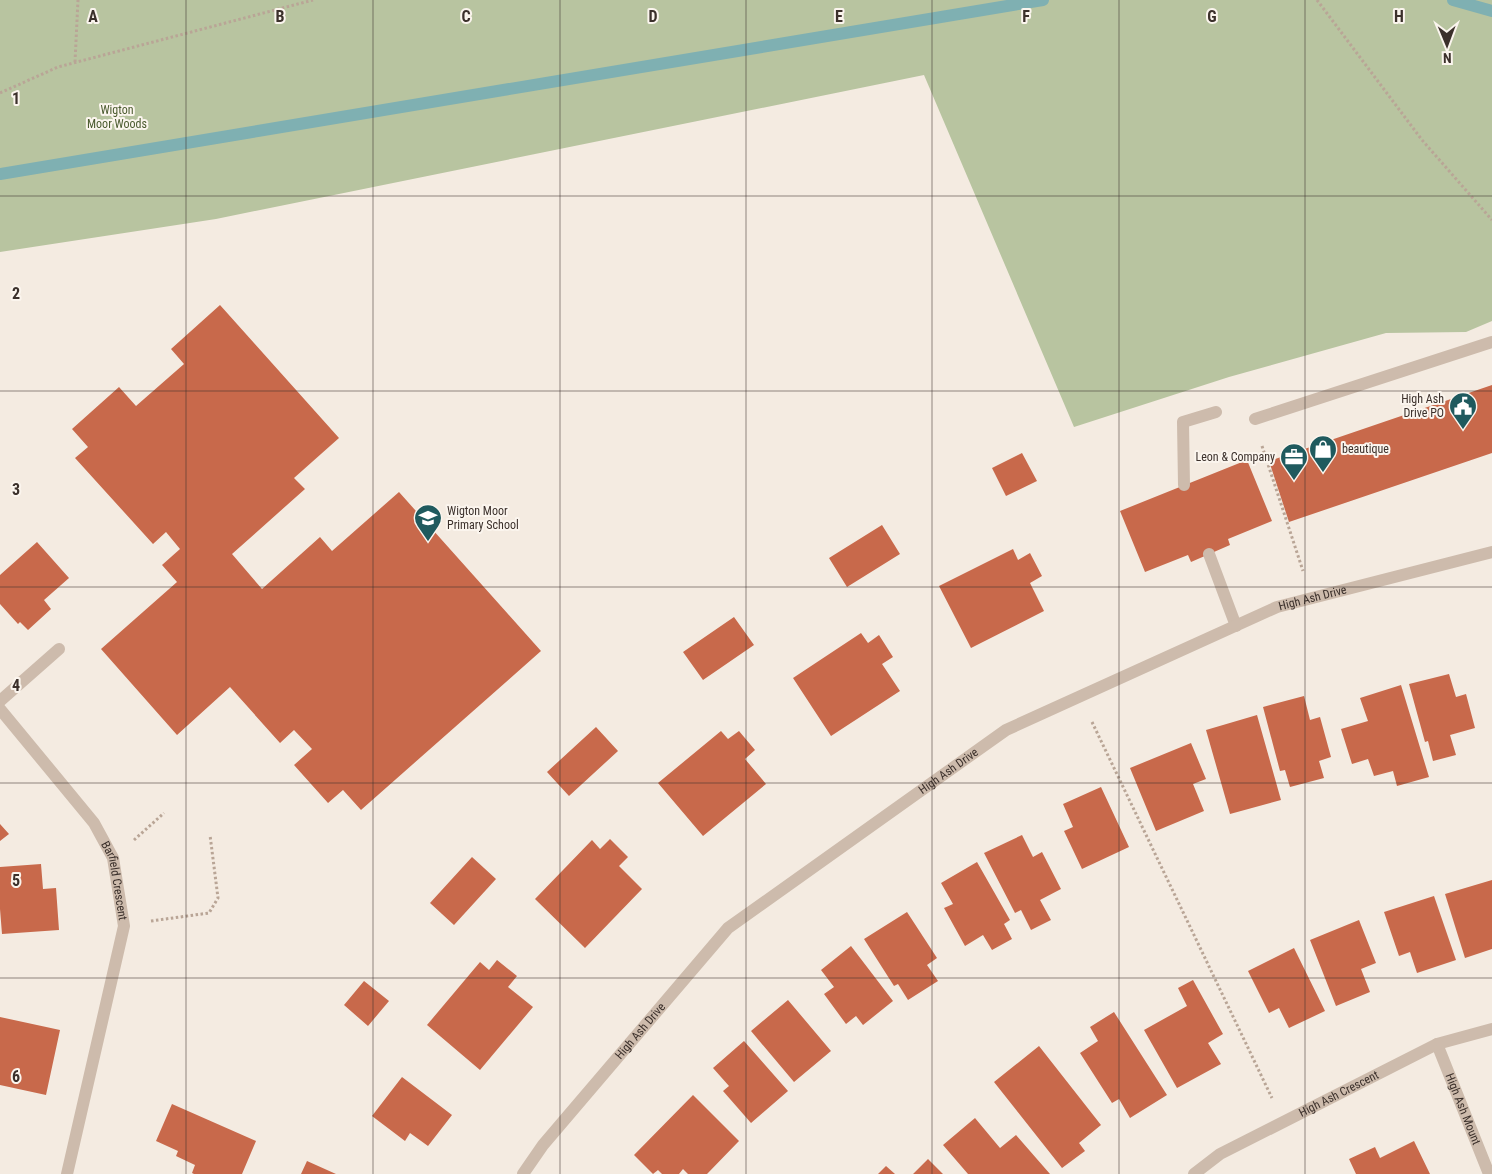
<svg xmlns="http://www.w3.org/2000/svg" width="1492" height="1174" viewBox="0 0 1492 1174" font-family="'Roboto Condensed',sans-serif">
<rect width="100%" height="100%" fill="#f4ebe1"/>
<path fill="#b8c4a0" d="M 0,0 L 1492,0 L 1492,321 L 1466,332 L 1386,333 L 1229,377 L 1074,427 L 924,75 L 216,219 L 0,252 Z"/>
<g fill="none" stroke-linecap="round" stroke-linejoin="round">
<path stroke="#7fb0b2" stroke-width="12" d="M 1453,0 L 1492,11
M 0,174 L 1043,0"/>
</g>
<path fill="#c8694b" d="M 220,305 L 339,438 L 294,478 L 305,489 L 232,554 L 262,589 L 320,537 L 332,551 L 399,492 L 541,651 L 361,810 L 343,790 L 328,803 L 294,765 L 312,749 L 294,730 L 280,743 L 230,687 L 177,735 L 101,649 L 177,582 L 162,565 L 180,549 L 166,532 L 153,544 L 75,458 L 88,447 L 72,429 L 119,387 L 136,406 L 184,364 L 171,349 Z
M 1492,385 L 1492,453 L 1289,522 L 1269,461 Z
M 1022,453 L 1037,481 L 1006,496 L 992,468 Z
M 1247,460 L 1272,521 L 1228,539 L 1230,545 L 1191,562 L 1188,555 L 1145,572 L 1120,511 Z
M 882,525 L 900,554 L 847,587 L 829,558 Z
M 37,542 L 69,578 L 44,600 L 51,609 L 28,630 L 20,622 L 18,624 L 0,604 L 0,575 Z
M 1013,549 L 1018,560 L 1030,553 L 1042,576 L 1030,583 L 1044,611 L 971,648 L 939,586 Z
M 734,617 L 754,645 L 703,680 L 683,652 Z
M 861,633 L 868,643 L 879,635 L 893,657 L 882,664 L 900,691 L 831,736 L 793,678 Z
M 1449,674 L 1456,697 L 1466,694 L 1475,728 L 1450,735 L 1456,755 L 1433,761 L 1428,741 L 1425,742 L 1409,684 Z
M 1401,685 L 1429,777 L 1397,786 L 1393,771 L 1374,776 L 1368,759 L 1352,764 L 1341,729 L 1368,721 L 1360,698 Z
M 1304,696 L 1310,720 L 1320,717 L 1331,757 L 1319,761 L 1324,778 L 1290,787 L 1285,770 L 1280,771 L 1263,707 Z
M 1257,715 L 1281,800 L 1230,814 L 1206,730 Z
M 596,727 L 618,751 L 569,796 L 547,772 Z
M 721,731 L 728,739 L 739,731 L 755,750 L 745,759 L 766,784 L 703,836 L 658,783 Z
M 1191,743 L 1206,779 L 1193,784 L 1204,811 L 1156,831 L 1130,768 Z
M 1101,787 L 1129,847 L 1082,869 L 1064,831 L 1073,827 L 1063,804 Z
M 0,824 L 9,834 L 0,841 Z
M 1022,835 L 1033,857 L 1042,852 L 1061,889 L 1040,900 L 1051,920 L 1031,930 L 1021,910 L 1015,913 L 984,853 Z
M 610,839 L 628,857 L 619,866 L 642,889 L 585,948 L 535,899 L 592,840 L 600,849 Z
M 472,857 L 496,879 L 454,925 L 430,903 Z
M 977,862 L 1010,920 L 1004,924 L 1012,939 L 992,950 L 983,935 L 965,946 L 944,908 L 953,904 L 941,883 Z
M 41,864 L 43,889 L 56,888 L 59,930 L 2,934 L 0,909 L 0,867 Z
M 1492,880 L 1492,949 L 1465,958 L 1445,894 Z
M 1434,896 L 1456,960 L 1417,973 L 1410,952 L 1399,956 L 1384,912 Z
M 907,912 L 937,958 L 927,965 L 938,981 L 908,1000 L 898,984 L 894,986 L 864,939 Z
M 1359,920 L 1376,963 L 1361,969 L 1370,992 L 1336,1006 L 1310,940 Z
M 851,946 L 893,1001 L 863,1025 L 856,1016 L 846,1024 L 824,994 L 834,987 L 821,970 Z
M 1294,948 L 1325,1011 L 1289,1028 L 1279,1008 L 1269,1013 L 1248,971 Z
M 497,960 L 517,976 L 508,987 L 533,1007 L 480,1070 L 427,1025 L 480,962 L 489,970 Z
M 1193,980 L 1223,1034 L 1208,1043 L 1221,1064 L 1177,1088 L 1144,1030 L 1187,1006 L 1178,988 Z
M 364,981 L 389,1001 L 368,1026 L 344,1005 Z
M 788,1000 L 831,1051 L 794,1082 L 751,1031 Z
M 1114,1012 L 1167,1095 L 1130,1118 L 1119,1099 L 1112,1103 L 1080,1053 L 1098,1041 L 1090,1027 Z
M 0,1017 L 60,1030 L 46,1095 L 0,1085 Z
M 744,1041 L 788,1091 L 751,1123 L 723,1091 L 729,1086 L 713,1068 Z
M 1039,1046 L 1101,1125 L 1079,1143 L 1085,1151 L 1062,1168 L 994,1082 Z
M 402,1077 L 452,1115 L 428,1146 L 410,1133 L 405,1141 L 372,1116 Z
M 693,1095 L 739,1141 L 707,1174 L 688,1174 L 683,1169 L 679,1174 L 662,1174 L 658,1170 L 653,1174 L 634,1155 Z
M 172,1104 L 256,1141 L 242,1174 L 194,1174 L 192,1173 L 195,1165 L 176,1156 L 178,1151 L 156,1141 Z
M 975,1118 L 1000,1148 L 1016,1135 L 1050,1174 L 968,1174 L 943,1145 Z
M 1414,1141 L 1430,1174 L 1356,1174 L 1349,1159 L 1375,1147 L 1380,1158 Z
M 928,1159 L 943,1174 L 913,1174 Z
M 307,1161 L 336,1174 L 301,1174 Z
M 886,1166 L 895,1174 L 878,1174 Z"/>
<g fill="none" stroke-linecap="round" stroke-linejoin="round">
<path stroke="#b9a596" stroke-width="3" stroke-dasharray="2.5 2.5" stroke-linecap="butt" d="M 1317,0 L 1422,140 L 1492,220
M 75,62 L 78,0
M 0,93 L 58,67 L 313,0
M 1262,446 L 1303,571
M 1092,722 L 1272,1098
M 134,840 L 164,813
M 151,921 L 209,913 L 218,898 L 210,835"/>
<path stroke="#cdbbac" stroke-width="12" d="M 1255,419 L 1492,342
M 1184,485 L 1183,422 L 1216,412
M 1209,554 L 1236,626
M 0,701 L 59,649"/>
<g stroke="#cdbbac" stroke-width="12">
<path id="s1" d="M 0,709 L 94,823 L 113,858 L 124,926 L 67,1174"/>
<path id="s2" d="M 1437,1044 L 1489,1174"/>
<path id="s3" d="M 523,1174 L 543,1145 L 728,928 L 1006,730 L 1277,607 L 1492,552"/>
<path id="s4" d="M 1194,1174 L 1220,1154 L 1437,1044 L 1492,1029"/>
</g>
</g>
<path fill="none" stroke="#3b302b" stroke-width="1" stroke-opacity="0.55" d="M 186,0 L 186,1174M 373,0 L 373,1174M 560,0 L 560,1174M 746,0 L 746,1174M 932,0 L 932,1174M 1119,0 L 1119,1174M 1305,0 L 1305,1174M 0,196 L 1492,196M 0,391 L 1492,391M 0,587 L 1492,587M 0,783 L 1492,783M 0,978 L 1492,978"/>
<defs>
<g id="civic-pin" transform="scale(1.4375)"><path d="M0 17L-7.5 6A9.5 9.5 0 1 1 7.5 6Z" fill="#1f5a5e" stroke="#fbf5ee"/><path d="M-.6-6.5H3V-4.5H.6V-3L4-1V1h2V6H-6V1h2V-1L-.6-3ZM-1.2 2.5V6h2.4V2.5Z" fill="#fff"/></g>
<g id="shop-pin" transform="scale(1.4375)"><path d="M0 17L-7.5 6A9.5 9.5 0 1 1 7.5 6Z" fill="#1f5a5e" stroke="#fbf5ee"/><path d="M-5-2.5h2.3a2.7 3.5 0 0 1 5.4 0H5L5.5 6h-11ZM-1.5-2.5h3a1.5 2.3 0 0 0-3 0Z" fill="#fff"/></g>
<g id="office-pin" transform="scale(1.4375)"><path d="M0 17L-7.5 6A9.5 9.5 0 1 1 7.5 6Z" fill="#1f5a5e" stroke="#fbf5ee"/><path d="M-6-3h4V-5.5h4V-3h4V5H-6ZM-1-4.5V-3h2v-1.5ZM-6 0V1H6V0Z" fill="#fff"/></g>
<g id="school-pin" transform="scale(1.4375)"><path d="M0 17L-7.5 6A9.5 9.5 0 1 1 7.5 6Z" fill="#1f5a5e" stroke="#fbf5ee"/><path d="M0-5L7-2L0 1L-7-2ZM-4 1L0 2.5L4 1V4Q0 6-4 4Z" fill="#fff"/></g>
</defs>
<g fill-rule="evenodd">
<use href="#civic-pin" x="1463" y="406"/>
<use href="#shop-pin" x="1323" y="449"/>
<use href="#office-pin" x="1294" y="457"/>
<use href="#school-pin" x="428" y="518"/>
</g>
<g text-anchor="middle" stroke-width="4" stroke-linejoin="round" paint-order="stroke">
<g font-size="12" fill="#4a5a2e" stroke="#fbf5ee">
<text x="117" y="114">Wigton<tspan x="117" dy="14">Moor Woods</tspan></text>
</g>
<g font-size="12" fill="#3b302b" stroke="#fbf5ee" text-anchor="end">
<text x="1444" y="403">High Ash<tspan x="1444" dy="14">Drive PO</tspan></text>
<text x="1342" y="453" text-anchor="start">beautique</text>
<text x="1275" y="461">Leon &amp; Company</text>
<text x="447" y="515" text-anchor="start">Wigton Moor<tspan x="447" dy="14">Primary School</tspan></text>
</g>
<g font-size="12" fill="#3b302b" stroke="#fbf5ee">
<text dy="4" stroke="none"><textPath href="#s3" startOffset="996">High Ash Drive</textPath></text>
<text dy="4" stroke="none"><textPath href="#s3" startOffset="591">High Ash Drive</textPath></text>
<text dy="4" stroke="none"><textPath href="#s1" startOffset="210">Barfield Crescent</textPath></text>
<text dy="4" stroke="none"><textPath href="#s3" startOffset="185">High Ash Drive</textPath></text>
<text dy="4" stroke="none"><textPath href="#s4" startOffset="166">High Ash Crescent</textPath></text>
<text dy="4" stroke="none"><textPath href="#s2" startOffset="70">High Ash Mount</textPath></text>
</g>
</g>
<g font-size="16" text-anchor="middle" font-weight="bold" fill="#3b302b" stroke="#fbf5ee" stroke-width="4" stroke-linejoin="round" paint-order="stroke">
<text x="93" y="22">A</text>
<text x="280" y="22">B</text>
<text x="466" y="22">C</text>
<text x="653" y="22">D</text>
<text x="839" y="22">E</text>
<text x="1026" y="22">F</text>
<text x="1212" y="22">G</text>
<text x="1399" y="22">H</text>
<text x="16" y="104">1</text>
<text x="16" y="299">2</text>
<text x="16" y="495">3</text>
<text x="16" y="691">4</text>
<text x="16" y="886">5</text>
<text x="16" y="1082">6</text>
</g>
<g transform="translate(1447 45) rotate(179)" stroke="#fbf5ee" stroke-width="4" paint-order="stroke">
<path d="M0-4L9 19L0 12L-9 19Z" fill="#3b302b"/>
<text y="-8" font-size="14" font-weight="bold" text-anchor="middle" fill="#3b302b">N</text>
</g>
</svg>
